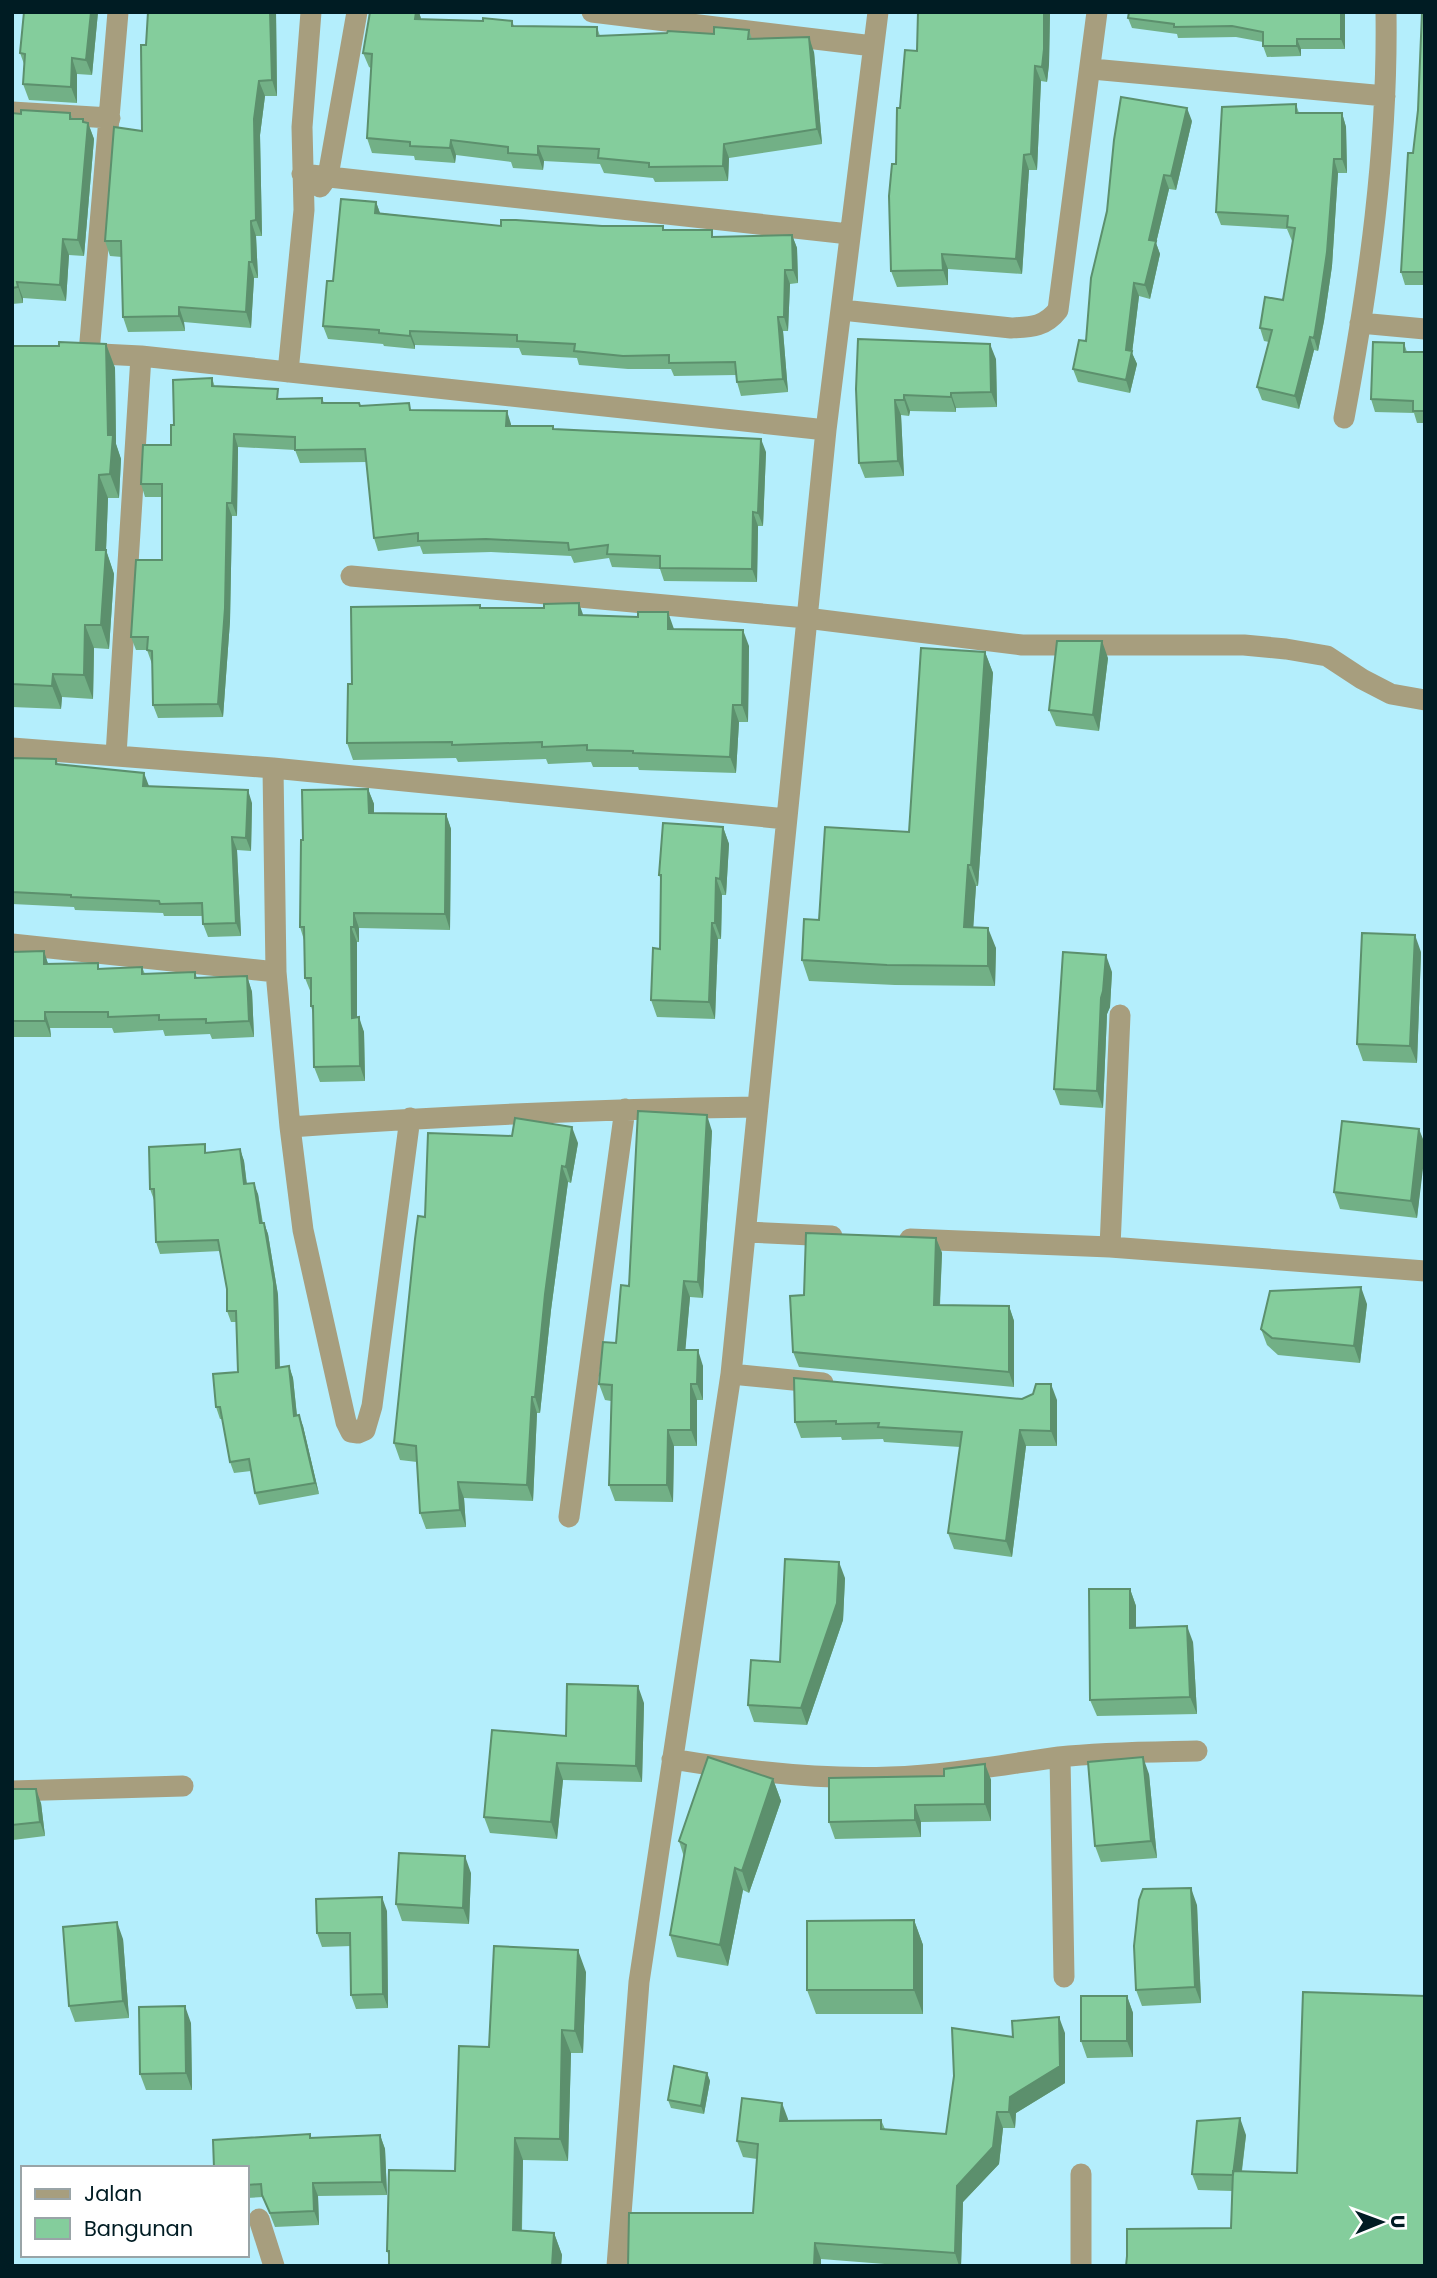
<svg xmlns="http://www.w3.org/2000/svg" width="1437" height="2278" viewBox="0 0 1437 2278" font-family="Poppins,sans-serif">
<rect width="100%" height="100%" fill="#b4eefc"/>
<g fill="none" stroke-linecap="round" stroke-linejoin="round">
<path stroke="#a79e7e" stroke-width="21" d="M 592,12 L 873,46
M 1092,69 L 1385,96
M 12,112 L 110,118
M 302,174 L 849,234
M 320,187 L 328,176 L 357,12
M 842,310 L 1011,328 C 1031,327 1045,327 1058,310 L 1097,12
M 1360,323 L 1425,329
M 81,353 L 141,356 L 826,430
M 89,353 L 118,12
M 288,372 L 304,210 L 302,127 L 311,12
M 1344,418 C 1369,284 1388,149 1386,12
M 351,576 L 806,618 L 1022,645 L 1244,645 L 1286,649 L 1327,656 L 1362,679 L 1391,694 L 1425,700
M 12,748 L 273,768 L 786,819
M 116,755 L 141,356
M 273,768 L 276,972 L 290,1127 L 303,1230 L 346,1422 L 351,1432 L 358,1433 L 365,1430 L 372,1406 L 410,1118
M 12,944 L 276,972
M 290,1127 C 446,1116 602,1109 758,1107
M 747,1232 L 832,1236
M 910,1239 L 1110,1247 L 1425,1271
M 1110,1247 L 1120,1015
M 731,1374 L 823,1383
M 569,1517 L 625,1109
M 1060,1757 L 1064,1977
M 672,1759 C 743,1771 817,1780 890,1777 C 947,1775 1002,1765 1059,1757 C 1105,1752 1151,1752 1197,1751
M 12,1791 L 183,1786
M 259,2219 L 274,2266
M 617,2266 L 639,1982 L 731,1374 L 826,430 L 878,12
M 1081,2266 L 1081,2174"/>
</g>
<path fill="#72b086" d="M 98,12 L 92,75 L 77,74 L 77,103 L 29,100 L 23,84 L 24,64 L 20,53 Z
M 276,12 L 277,96 L 265,96 L 260,135 L 262,236 L 256,236 L 258,278 L 254,278 L 251,328 L 184,322 L 185,331 L 128,332 L 123,317 L 122,257 L 110,256 L 105,241 L 142,131 L 146,45 Z
M 419,12 L 421,19 L 512,21 L 514,26 L 597,27 L 600,36 L 714,34 L 749,30 L 752,39 L 814,52 L 822,144 L 729,158 L 728,181 L 655,182 L 653,178 L 604,173 L 600,164 L 544,161 L 543,170 L 513,168 L 511,162 L 456,155 L 455,163 L 415,160 L 414,156 L 372,153 L 367,138 L 371,68 L 369,67 L 363,53 Z
M 918,12 L 1050,12 L 1049,64 L 1047,82 L 1041,81 L 1037,170 L 1029,170 L 1022,274 L 948,269 L 948,285 L 897,287 L 891,271 L 900,108 L 917,51 Z
M 1345,12 L 1345,49 L 1301,49 L 1301,56 L 1267,57 L 1263,46 L 1263,42 L 1236,37 L 1178,38 L 1177,34 L 1132,28 L 1128,18 Z
M 1425,12 L 1425,285 L 1405,285 L 1401,272 L 1418,110 Z
M 1296,104 L 1299,113 L 1342,113 L 1346,127 L 1347,173 L 1338,173 L 1332,266 L 1324,321 L 1318,351 L 1314,350 L 1299,409 L 1262,400 L 1257,387 L 1269,342 L 1264,341 L 1260,328 L 1283,300 L 1293,241 L 1292,241 L 1287,229 L 1221,225 L 1216,212 Z
M 12,113 L 21,114 L 70,113 L 73,119 L 83,119 L 85,123 L 88,123 L 94,139 L 84,256 L 69,255 L 66,301 L 23,298 L 23,303 L 12,304 Z
M 1192,121 L 1176,190 L 1169,189 L 1156,243 L 1160,254 L 1150,299 L 1139,296 L 1132,353 L 1137,364 L 1130,393 L 1078,382 L 1073,369 L 1086,341 L 1091,278 Z
M 376,202 L 380,213 L 501,226 L 664,230 L 715,237 L 792,235 L 797,248 L 798,283 L 790,284 L 788,331 L 783,331 L 788,392 L 741,396 L 737,382 L 736,375 L 674,376 L 671,369 L 628,369 L 579,365 L 577,358 L 522,355 L 519,348 L 415,345 L 415,349 L 384,346 L 383,344 L 328,339 L 323,326 Z
M 1404,343 L 1407,352 L 1425,352 L 1425,423 L 1417,423 L 1414,413 L 1375,412 L 1371,399 Z
M 106,344 L 115,368 L 116,444 L 121,459 L 119,498 L 108,498 L 106,550 L 114,574 L 109,649 L 94,648 L 93,699 L 62,697 L 61,709 L 12,707 L 12,346 Z
M 996,359 L 997,407 L 956,408 L 956,412 L 910,411 L 909,416 L 901,415 L 904,476 L 865,478 L 859,463 L 856,389 Z
M 212,378 L 215,387 L 282,399 L 322,398 L 324,403 L 359,403 L 361,406 L 412,410 L 511,424 L 511,426 L 554,429 L 766,452 L 763,526 L 758,526 L 757,582 L 664,581 L 660,569 L 612,567 L 609,558 L 574,563 L 571,556 L 491,552 L 423,554 L 420,546 L 378,551 L 374,538 L 367,462 L 300,463 L 295,450 L 238,447 L 237,516 L 232,516 L 230,621 L 223,717 L 158,718 L 153,705 L 153,664 L 152,664 L 147,650 L 136,650 L 131,637 L 162,560 L 162,497 L 145,497 L 141,484 L 171,445 L 174,425 Z
M 480,605 L 481,608 L 584,615 L 674,629 L 749,646 L 748,722 L 739,722 L 736,773 L 639,770 L 638,767 L 593,767 L 591,762 L 548,764 L 546,759 L 458,762 L 456,758 L 353,760 L 347,743 L 352,684 Z
M 985,652 L 993,673 L 978,886 L 976,886 L 973,927 L 996,948 L 995,986 L 895,985 L 809,981 L 802,960 L 819,920 L 909,832 Z
M 1108,658 L 1099,731 L 1056,726 L 1049,710 Z
M 12,758 L 56,759 L 58,764 L 149,786 L 252,803 L 251,851 L 237,850 L 241,936 L 208,937 L 203,924 L 203,916 L 164,916 L 163,913 L 75,910 L 74,907 L 12,904 Z
M 368,789 L 374,804 L 374,813 L 446,814 L 451,829 L 450,930 L 359,928 L 359,942 L 357,942 L 357,1017 L 364,1032 L 365,1081 L 320,1082 L 314,1067 L 313,1013 L 311,1006 L 311,993 L 305,978 L 304,940 L 300,927 L 303,840 Z
M 723,827 L 729,844 L 726,895 L 722,895 L 721,939 L 718,939 L 715,1019 L 657,1017 L 651,1000 L 660,949 L 661,880 L 659,875 Z
M 44,951 L 48,964 L 98,963 L 99,968 L 142,967 L 145,974 L 195,972 L 197,978 L 247,976 L 252,992 L 254,1037 L 212,1039 L 210,1034 L 165,1036 L 163,1030 L 114,1033 L 112,1028 L 50,1028 L 51,1037 L 14,1037 L 12,1032 L 12,1021 Z
M 1421,952 L 1417,1063 L 1363,1061 L 1357,1044 Z
M 1112,972 L 1110,1007 L 1107,1014 L 1103,1108 L 1060,1105 L 1054,1089 Z
M 712,1131 L 703,1298 L 690,1297 L 685,1350 L 703,1366 L 703,1400 L 697,1400 L 697,1446 L 674,1446 L 673,1502 L 615,1501 L 609,1485 L 611,1401 L 605,1400 L 599,1384 L 616,1343 Z
M 578,1143 L 571,1183 L 568,1182 L 551,1310 L 540,1413 L 537,1413 L 533,1501 L 464,1498 L 466,1527 L 426,1529 L 420,1513 L 417,1462 L 400,1460 L 394,1443 L 425,1217 Z
M 1425,1144 L 1417,1218 L 1340,1209 L 1334,1192 Z
M 240,1149 L 244,1161 L 247,1184 L 258,1194 L 263,1223 L 264,1223 L 268,1234 L 278,1295 L 280,1367 L 289,1366 L 293,1378 L 297,1415 L 303,1426 L 319,1494 L 259,1505 L 255,1493 L 251,1471 L 234,1473 L 230,1462 L 222,1419 L 220,1419 L 216,1407 L 238,1372 L 236,1322 L 231,1322 L 227,1311 L 227,1289 L 220,1251 L 160,1254 L 156,1242 L 154,1200 L 150,1189 L 208,1153 Z
M 936,1238 L 942,1253 L 940,1306 L 1009,1306 L 1014,1321 L 1014,1387 L 799,1367 L 793,1352 L 804,1295 Z
M 1367,1304 L 1360,1363 L 1278,1355 L 1267,1345 L 1261,1329 Z
M 1022,1399 L 1057,1400 L 1057,1446 L 1026,1446 L 1012,1557 L 954,1549 L 948,1533 L 960,1447 L 884,1442 L 883,1439 L 842,1440 L 841,1437 L 801,1438 L 795,1422 Z
M 845,1578 L 843,1620 L 807,1725 L 754,1722 L 748,1705 L 780,1662 Z
M 1130,1589 L 1136,1606 L 1136,1628 L 1193,1642 L 1197,1714 L 1097,1716 L 1090,1700 Z
M 644,1703 L 642,1782 L 563,1780 L 557,1839 L 490,1833 L 484,1817 L 566,1736 Z
M 985,1764 L 991,1780 L 991,1821 L 921,1822 L 921,1837 L 835,1839 L 829,1822 L 944,1776 Z
M 1149,1774 L 1157,1858 L 1101,1862 L 1095,1846 Z
M 773,1779 L 781,1801 L 749,1893 L 743,1890 L 728,1966 L 677,1957 L 670,1935 L 684,1857 L 679,1841 Z
M 12,1789 L 41,1803 L 45,1836 L 13,1840 L 13,1844 L 12,1844 Z
M 471,1873 L 469,1924 L 402,1921 L 396,1904 Z
M 1197,1905 L 1201,2003 L 1142,2006 L 1136,1990 Z
M 387,1911 L 388,2008 L 356,2009 L 351,1995 L 351,1946 L 322,1947 L 317,1933 Z
M 914,1920 L 923,1945 L 923,2014 L 816,2014 L 807,1990 Z
M 123,1939 L 129,2018 L 75,2022 L 69,2006 Z
M 586,1972 L 583,2053 L 571,2053 L 568,2161 L 523,2160 L 522,2231 L 554,2233 L 562,2255 L 561,2266 L 389,2266 L 389,2257 L 387,2251 L 455,2171 L 489,2047 Z
M 1127,1996 L 1133,2013 L 1133,2057 L 1087,2058 L 1081,2041 Z
M 191,2023 L 192,2090 L 146,2090 L 140,2074 Z
M 1065,2033 L 1065,2083 L 1016,2113 L 1015,2128 L 1003,2128 L 999,2164 L 963,2202 L 961,2266 L 910,2266 L 821,2259 L 753,2213 L 757,2159 L 743,2157 L 737,2141 L 788,2119 L 788,2121 L 881,2120 L 885,2129 L 946,2134 L 1013,2037 Z
M 707,2073 L 710,2081 L 704,2114 L 671,2108 L 668,2100 Z
M 380,2135 L 385,2149 L 387,2195 L 318,2196 L 319,2225 L 275,2227 L 263,2197 L 247,2198 L 247,2168 L 311,2138 Z
M 1246,2135 L 1242,2171 L 1425,2266 L 1127,2256 L 1231,2228 L 1232,2191 L 1198,2190 L 1192,2174 Z"/>
<path fill="#5c906d" d="M 91,12 L 98,12 L 92,75 L 86,60 Z
M 270,12 L 276,12 L 277,96 L 272,80 Z
M 416,12 L 419,12 L 422,22 L 415,19 Z
M 1044,12 L 1050,12 L 1049,64 L 1047,82 L 1042,67 Z
M 1341,12 L 1345,12 L 1345,49 L 1341,39 Z
M 809,37 L 814,52 L 822,144 L 817,129 Z
M 1297,39 L 1301,49 L 1301,56 L 1297,46 Z
M 72,58 L 77,74 L 77,103 L 71,87 Z
M 1035,66 L 1041,81 L 1037,170 L 1031,154 Z
M 259,81 L 265,96 L 260,135 L 262,236 L 256,220 L 254,119 Z
M 1187,108 L 1192,121 L 1176,190 L 1171,176 Z
M 1342,113 L 1346,127 L 1347,173 L 1342,159 Z
M 83,119 L 88,131 L 88,123 L 94,139 L 84,256 L 78,240 Z
M 451,140 L 456,155 L 455,163 L 450,148 Z
M 724,144 L 729,158 L 728,181 L 723,166 Z
M 538,146 L 544,161 L 543,170 L 538,155 Z
M 1024,155 L 1029,170 L 1022,274 L 1016,259 Z
M 1334,159 L 1338,173 L 1332,266 L 1324,321 L 1318,351 L 1314,338 Z
M 1164,175 L 1169,189 L 1156,243 L 1160,254 L 1150,299 L 1145,285 L 1149,240 Z
M 376,202 L 381,216 L 375,213 Z
M 251,221 L 256,236 L 258,278 L 252,262 Z
M 792,235 L 797,248 L 798,283 L 793,270 Z
M 63,239 L 69,255 L 66,301 L 60,285 Z
M 942,254 L 948,269 L 948,285 L 943,270 Z
M 249,262 L 254,278 L 251,328 L 246,312 Z
M 785,270 L 790,284 L 788,331 L 784,317 Z
M 17,282 L 23,298 L 23,303 L 18,287 Z
M 1134,283 L 1139,296 L 1132,353 L 1137,364 L 1130,393 L 1126,380 L 1126,350 Z
M 179,307 L 184,322 L 185,331 L 179,316 Z
M 778,317 L 783,331 L 788,392 L 783,379 Z
M 410,331 L 415,345 L 415,349 L 410,336 Z
M 1310,337 L 1314,350 L 1299,409 L 1295,396 Z
M 106,344 L 115,368 L 116,444 L 121,459 L 119,498 L 110,474 L 108,435 Z
M 990,344 L 996,359 L 997,407 L 991,392 Z
M 951,393 L 956,408 L 956,412 L 951,397 Z
M 904,395 L 910,411 L 909,416 L 904,400 Z
M 895,400 L 901,415 L 904,476 L 898,461 Z
M 507,411 L 511,424 L 510,439 L 506,426 Z
M 234,434 L 238,447 L 237,516 L 232,503 Z
M 761,439 L 766,452 L 763,526 L 758,513 Z
M 99,475 L 108,498 L 106,551 L 106,550 L 114,574 L 109,649 L 101,625 L 96,550 Z
M 227,503 L 232,516 L 230,621 L 223,717 L 218,704 Z
M 753,512 L 758,526 L 757,582 L 752,569 Z
M 579,603 L 585,620 L 579,615 Z
M 668,612 L 674,629 L 668,629 Z
M 85,625 L 94,648 L 93,699 L 84,675 Z
M 743,630 L 749,646 L 748,722 L 742,705 Z
M 1102,641 L 1108,658 L 1099,731 L 1093,715 Z
M 985,652 L 993,673 L 978,886 L 971,865 Z
M 53,674 L 62,697 L 61,709 L 52,686 Z
M 733,705 L 739,722 L 736,773 L 730,757 Z
M 144,773 L 149,786 L 148,799 L 143,786 Z
M 368,789 L 374,804 L 374,828 L 369,813 Z
M 248,790 L 252,803 L 251,851 L 246,838 Z
M 446,814 L 451,829 L 450,930 L 445,914 Z
M 723,827 L 729,844 L 726,895 L 720,879 Z
M 232,837 L 237,850 L 241,936 L 236,923 Z
M 968,865 L 976,886 L 972,948 L 964,927 Z
M 716,878 L 722,895 L 721,939 L 715,923 Z
M 354,913 L 359,928 L 359,942 L 354,927 Z
M 712,923 L 718,939 L 715,1019 L 709,1002 Z
M 351,927 L 357,942 L 357,1033 L 352,1018 Z
M 988,928 L 996,948 L 995,986 L 988,966 Z
M 1415,935 L 1421,952 L 1417,1063 L 1410,1046 Z
M 44,951 L 49,967 L 44,964 Z
M 1106,955 L 1112,972 L 1110,1007 L 1107,1014 L 1103,1108 L 1097,1091 L 1101,998 Z
M 247,976 L 252,992 L 254,1037 L 249,1021 Z
M 45,1012 L 50,1028 L 51,1037 L 45,1021 Z
M 359,1017 L 364,1032 L 365,1081 L 360,1066 Z
M 707,1115 L 712,1131 L 703,1298 L 698,1282 Z
M 572,1127 L 578,1143 L 571,1183 L 566,1167 Z
M 1419,1129 L 1425,1144 L 1425,1152 L 1417,1218 L 1411,1201 Z
M 240,1149 L 244,1161 L 248,1196 L 244,1184 Z
M 562,1166 L 568,1182 L 551,1310 L 540,1413 L 535,1397 L 545,1294 Z
M 254,1183 L 258,1194 L 264,1235 L 260,1223 Z
M 264,1223 L 268,1234 L 278,1295 L 280,1379 L 276,1368 Z
M 936,1238 L 942,1253 L 939,1320 L 934,1305 Z
M 684,1281 L 690,1297 L 684,1366 L 678,1350 Z
M 1361,1287 L 1367,1304 L 1360,1363 L 1354,1346 Z
M 1009,1306 L 1014,1321 L 1014,1387 L 1009,1372 Z
M 698,1350 L 703,1366 L 703,1400 L 697,1384 Z
M 289,1366 L 293,1378 L 298,1427 L 294,1416 Z
M 691,1384 L 697,1400 L 697,1446 L 691,1430 Z
M 1051,1384 L 1057,1400 L 1057,1446 L 1051,1431 Z
M 532,1397 L 537,1413 L 533,1501 L 527,1485 Z
M 299,1415 L 303,1426 L 319,1494 L 315,1483 Z
M 668,1430 L 674,1446 L 673,1502 L 667,1485 Z
M 1020,1430 L 1026,1446 L 1012,1557 L 1006,1541 Z
M 458,1482 L 464,1498 L 466,1527 L 460,1510 Z
M 839,1562 L 845,1578 L 843,1620 L 807,1725 L 801,1708 Z
M 1130,1589 L 1136,1606 L 1136,1645 L 1130,1628 Z
M 1187,1626 L 1193,1642 L 1197,1714 L 1190,1697 Z
M 638,1686 L 644,1703 L 642,1782 L 636,1766 Z
M 1143,1757 L 1149,1774 L 1157,1858 L 1151,1841 Z
M 557,1763 L 563,1780 L 557,1839 L 551,1822 Z
M 985,1764 L 991,1780 L 991,1821 L 985,1804 Z
M 773,1779 L 781,1801 L 749,1893 L 742,1871 Z
M 36,1789 L 41,1803 L 45,1836 L 40,1822 Z
M 915,1805 L 921,1822 L 921,1837 L 915,1820 Z
M 465,1856 L 471,1873 L 469,1924 L 463,1908 Z
M 735,1868 L 743,1890 L 728,1966 L 720,1945 Z
M 1191,1888 L 1197,1905 L 1201,2003 L 1195,1987 Z
M 382,1897 L 387,1911 L 388,2008 L 383,1994 Z
M 914,1920 L 923,1945 L 923,2014 L 914,1990 Z
M 117,1922 L 123,1939 L 129,2018 L 123,2001 Z
M 578,1950 L 586,1972 L 583,2053 L 575,2031 Z
M 1127,1996 L 1133,2013 L 1133,2057 L 1127,2041 Z
M 185,2006 L 191,2023 L 192,2090 L 186,2073 Z
M 1059,2017 L 1065,2033 L 1065,2083 L 1016,2113 L 1015,2128 L 1009,2112 L 1010,2097 Z
M 562,2030 L 571,2053 L 568,2161 L 560,2139 Z
M 707,2073 L 710,2081 L 704,2114 L 701,2106 Z
M 782,2103 L 788,2119 L 786,2137 L 780,2121 Z
M 997,2112 L 1003,2128 L 999,2164 L 963,2202 L 961,2266 L 959,2266 L 955,2253 L 957,2186 Z
M 1240,2118 L 1246,2135 L 1239,2192 L 1233,2175 Z
M 380,2135 L 385,2149 L 387,2195 L 382,2182 Z
M 515,2138 L 523,2160 L 521,2253 L 513,2230 Z
M 313,2183 L 318,2196 L 319,2225 L 314,2211 Z
M 554,2233 L 562,2255 L 561,2266 L 552,2266 Z
M 815,2243 L 821,2259 L 821,2266 L 814,2266 Z"/>
<path fill="#84cd9c" stroke="#5c906d" stroke-width="2" d="M 24,12 L 91,12 L 86,60 L 72,58 L 71,87 L 23,84 L 25,54 L 20,53 Z
M 148,12 L 270,12 L 272,80 L 259,81 L 254,119 L 256,220 L 251,221 L 252,262 L 249,262 L 246,312 L 179,307 L 179,316 L 123,317 L 121,241 L 105,241 L 114,127 L 142,131 L 141,45 L 146,45 Z
M 370,12 L 416,12 L 415,19 L 483,21 L 483,18 L 512,21 L 512,26 L 597,27 L 597,36 L 667,33 L 668,31 L 714,34 L 714,27 L 749,30 L 748,39 L 809,37 L 817,129 L 724,144 L 723,166 L 649,167 L 649,163 L 598,158 L 599,149 L 538,146 L 538,155 L 508,153 L 508,147 L 451,140 L 450,148 L 410,146 L 410,142 L 367,138 L 372,54 L 363,53 Z
M 918,12 L 1044,12 L 1044,49 L 1042,67 L 1035,66 L 1031,154 L 1024,155 L 1016,259 L 942,254 L 943,270 L 891,271 L 889,196 L 892,164 L 896,164 L 897,108 L 900,108 L 905,50 L 917,51 Z
M 1129,12 L 1341,12 L 1341,39 L 1297,39 L 1297,46 L 1263,46 L 1263,32 L 1232,26 L 1174,27 L 1174,24 L 1128,18 Z
M 1422,12 L 1425,12 L 1425,272 L 1401,272 L 1408,153 L 1413,153 L 1418,110 Z
M 1121,97 L 1187,108 L 1171,176 L 1164,175 L 1149,240 L 1156,241 L 1145,285 L 1134,283 L 1126,350 L 1132,351 L 1126,380 L 1073,369 L 1079,340 L 1086,341 L 1091,278 L 1107,211 L 1114,140 Z
M 1296,104 L 1296,113 L 1342,113 L 1342,159 L 1334,159 L 1327,252 L 1319,307 L 1314,338 L 1310,337 L 1295,396 L 1257,387 L 1272,330 L 1260,328 L 1265,297 L 1283,300 L 1295,228 L 1287,227 L 1288,216 L 1216,212 L 1222,107 Z
M 21,110 L 70,113 L 70,119 L 83,119 L 83,122 L 88,123 L 78,240 L 63,239 L 60,285 L 17,282 L 18,287 L 12,288 L 12,113 L 21,114 Z
M 341,199 L 376,202 L 375,213 L 501,226 L 501,220 L 516,220 L 602,226 L 663,226 L 663,230 L 712,230 L 712,237 L 792,235 L 793,270 L 785,270 L 784,317 L 778,317 L 783,379 L 737,382 L 735,362 L 669,363 L 669,355 L 623,356 L 574,351 L 575,344 L 517,341 L 517,335 L 410,331 L 410,336 L 379,333 L 379,330 L 323,326 L 327,281 L 333,281 Z
M 858,339 L 990,344 L 991,392 L 951,393 L 951,397 L 904,395 L 904,400 L 895,400 L 898,461 L 859,463 L 856,389 Z
M 59,342 L 106,344 L 108,435 L 113,435 L 110,474 L 99,475 L 96,550 L 106,550 L 101,625 L 85,625 L 84,675 L 53,674 L 52,686 L 12,684 L 12,346 L 59,346 Z
M 1373,342 L 1404,343 L 1404,352 L 1425,352 L 1425,411 L 1413,411 L 1413,401 L 1371,399 Z
M 212,378 L 212,386 L 278,389 L 277,399 L 322,398 L 322,403 L 359,403 L 360,406 L 409,403 L 410,410 L 507,411 L 506,426 L 553,426 L 553,429 L 761,439 L 758,513 L 753,512 L 752,569 L 660,568 L 660,556 L 607,554 L 608,545 L 569,550 L 568,543 L 486,539 L 418,541 L 418,533 L 374,538 L 365,449 L 295,450 L 295,437 L 234,434 L 232,503 L 227,503 L 225,608 L 218,704 L 153,705 L 152,651 L 147,650 L 148,637 L 131,637 L 136,560 L 162,560 L 162,484 L 141,484 L 143,445 L 171,445 L 171,425 L 174,425 L 173,380 Z
M 579,603 L 579,615 L 638,617 L 638,612 L 668,612 L 668,629 L 743,630 L 742,705 L 733,705 L 730,757 L 633,753 L 633,751 L 587,750 L 587,745 L 542,747 L 542,742 L 452,745 L 452,742 L 347,743 L 348,684 L 352,684 L 351,607 L 480,605 L 480,608 L 544,608 L 544,604 Z
M 1057,641 L 1102,641 L 1093,715 L 1049,710 Z
M 921,648 L 985,652 L 971,865 L 968,865 L 964,927 L 988,928 L 988,966 L 887,965 L 802,960 L 804,919 L 819,920 L 825,827 L 909,832 Z
M 12,758 L 56,759 L 56,764 L 144,773 L 143,786 L 248,790 L 246,838 L 232,837 L 236,923 L 203,924 L 202,903 L 160,904 L 159,901 L 71,897 L 71,895 L 12,892 Z
M 368,789 L 369,813 L 446,814 L 445,914 L 354,913 L 354,927 L 351,927 L 352,1018 L 359,1017 L 360,1066 L 314,1067 L 313,1006 L 311,1006 L 311,978 L 305,978 L 304,927 L 300,927 L 301,840 L 303,840 L 302,790 Z
M 663,823 L 723,827 L 720,879 L 716,878 L 715,923 L 712,923 L 709,1002 L 651,1000 L 653,948 L 660,949 L 661,875 L 659,875 Z
M 1362,933 L 1415,935 L 1410,1046 L 1357,1044 Z
M 44,951 L 44,964 L 98,963 L 98,969 L 142,967 L 142,974 L 195,972 L 195,978 L 247,976 L 249,1021 L 206,1023 L 206,1019 L 159,1020 L 159,1015 L 108,1017 L 108,1012 L 45,1012 L 45,1021 L 12,1021 L 12,952 Z
M 1063,952 L 1106,955 L 1103,991 L 1101,998 L 1097,1091 L 1054,1089 Z
M 638,1111 L 707,1115 L 698,1282 L 684,1281 L 678,1350 L 698,1350 L 697,1384 L 691,1384 L 691,1430 L 668,1430 L 667,1485 L 609,1485 L 612,1385 L 599,1384 L 603,1342 L 616,1343 L 621,1285 L 629,1286 Z
M 515,1118 L 572,1127 L 566,1167 L 562,1166 L 545,1294 L 535,1397 L 532,1397 L 527,1485 L 458,1482 L 460,1510 L 420,1513 L 416,1446 L 394,1443 L 415,1239 L 418,1216 L 425,1217 L 428,1133 L 512,1136 Z
M 1342,1121 L 1419,1129 L 1411,1201 L 1334,1192 Z
M 205,1144 L 205,1153 L 240,1149 L 244,1184 L 254,1183 L 260,1223 L 264,1223 L 274,1283 L 276,1368 L 289,1366 L 294,1416 L 299,1415 L 315,1483 L 255,1493 L 249,1459 L 230,1462 L 220,1407 L 216,1407 L 213,1374 L 238,1372 L 236,1311 L 227,1311 L 227,1289 L 218,1240 L 156,1242 L 154,1189 L 150,1189 L 149,1147 Z
M 806,1233 L 936,1238 L 934,1305 L 1009,1306 L 1009,1372 L 793,1352 L 790,1296 L 804,1295 Z
M 1361,1287 L 1354,1346 L 1272,1338 L 1261,1329 L 1270,1291 Z
M 794,1378 L 1022,1399 L 1033,1394 L 1036,1384 L 1051,1384 L 1051,1431 L 1020,1430 L 1006,1541 L 948,1533 L 962,1432 L 878,1427 L 879,1423 L 836,1424 L 836,1421 L 795,1422 Z
M 785,1559 L 839,1562 L 837,1603 L 801,1708 L 748,1705 L 751,1660 L 780,1662 Z
M 1089,1589 L 1130,1589 L 1130,1628 L 1187,1626 L 1190,1697 L 1090,1700 Z
M 567,1684 L 638,1686 L 636,1766 L 557,1763 L 551,1822 L 484,1817 L 492,1730 L 566,1736 Z
M 708,1757 L 773,1779 L 742,1871 L 735,1868 L 720,1945 L 670,1935 L 686,1845 L 679,1841 Z
M 1143,1757 L 1151,1841 L 1095,1846 L 1088,1762 Z
M 985,1764 L 985,1804 L 915,1805 L 915,1820 L 829,1822 L 829,1778 L 944,1776 L 944,1769 Z
M 12,1789 L 36,1789 L 40,1822 L 12,1825 Z
M 399,1853 L 465,1856 L 463,1908 L 396,1904 Z
M 1191,1888 L 1195,1987 L 1136,1990 L 1134,1946 L 1139,1900 L 1143,1889 Z
M 382,1897 L 383,1994 L 351,1995 L 350,1933 L 317,1933 L 316,1899 Z
M 914,1920 L 914,1990 L 807,1990 L 807,1921 Z
M 117,1922 L 123,2001 L 69,2006 L 63,1927 Z
M 494,1946 L 578,1950 L 575,2031 L 562,2030 L 560,2139 L 515,2138 L 513,2230 L 554,2233 L 552,2266 L 389,2266 L 389,2251 L 387,2251 L 389,2170 L 455,2171 L 459,2046 L 489,2047 Z
M 1303,1992 L 1425,1996 L 1425,2266 L 1126,2266 L 1127,2256 L 1127,2229 L 1231,2228 L 1233,2171 L 1297,2173 Z
M 1081,1996 L 1127,1996 L 1127,2041 L 1081,2041 Z
M 185,2006 L 186,2073 L 140,2074 L 139,2007 Z
M 1059,2017 L 1060,2066 L 1010,2097 L 1009,2112 L 997,2112 L 993,2147 L 957,2186 L 955,2253 L 815,2243 L 814,2266 L 628,2266 L 629,2213 L 753,2213 L 758,2144 L 737,2141 L 742,2098 L 782,2103 L 780,2121 L 881,2120 L 881,2129 L 946,2134 L 954,2076 L 952,2028 L 1013,2037 L 1012,2021 Z
M 674,2066 L 707,2073 L 701,2106 L 668,2100 Z
M 1240,2118 L 1233,2175 L 1192,2174 L 1197,2121 Z
M 310,2134 L 310,2138 L 380,2135 L 382,2182 L 313,2183 L 314,2211 L 270,2213 L 262,2195 L 261,2184 L 247,2185 L 247,2168 L 214,2168 L 213,2140 Z"/>
<rect width="1437" height="2278" fill="none" stroke="#001c23" stroke-width="28"/>
<rect x="21" y="2166" width="228" height="91" fill="#ffffff" stroke="#99a4a7" stroke-width="2"/>
<rect x="35" y="2189" width="35" height="10" fill="#a79e7e" stroke="#99a4a7" stroke-width="2"/>
<text x="84" y="2201" font-size="21" fill="#001c23">Jalan</text>
<rect x="35" y="2218" width="35" height="21" fill="#84cd9c" stroke="#99a4a7" stroke-width="2"/>
<text x="84" y="2236" font-size="21" fill="#001c23">Bangunan</text>
<g transform="translate(1381 2222) rotate(89)" stroke="#ffffff" stroke-width="5" paint-order="stroke">
<path d="M0-5L12 26L0 18L-12 26Z" fill="#001c23"/>
<text y="-10" font-size="19" font-weight="bold" text-anchor="middle" fill="#001c23">U</text>
</g>
</svg>
